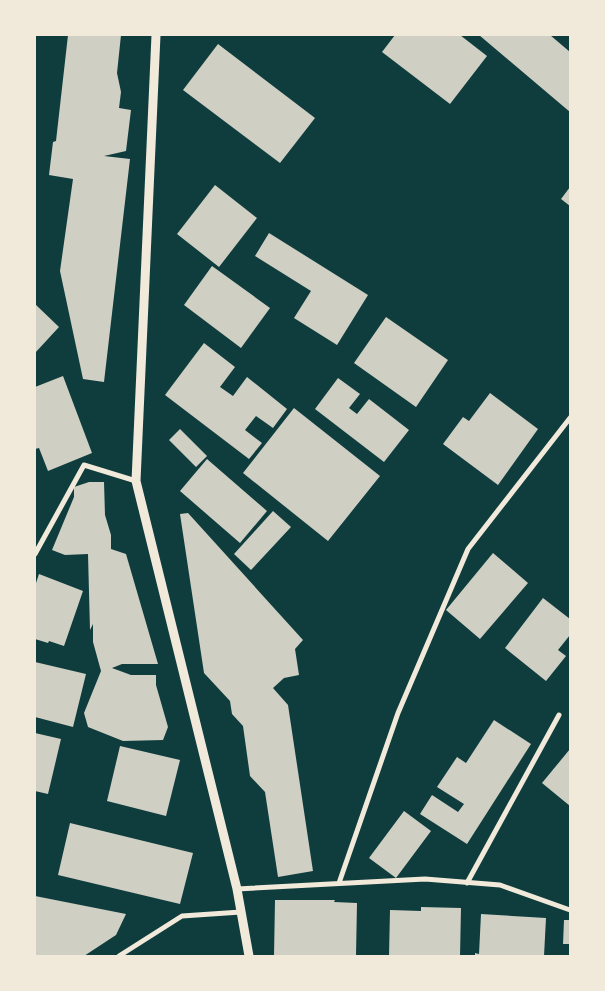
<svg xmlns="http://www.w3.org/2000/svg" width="605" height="991" viewBox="0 0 605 991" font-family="'Public Sans',sans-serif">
<rect width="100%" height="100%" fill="#0f3d3e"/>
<path fill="#cfcfc3" d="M 68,35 L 121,35 L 117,73 L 121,92 L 119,108 L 131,110 L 126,151 L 104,156 L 130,159 L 104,382 L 83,379 L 60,271 L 73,179 L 49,175 L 53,142 L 56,141 Z
M 395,35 L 460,35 L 487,56 L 450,104 L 382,52 Z
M 479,35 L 550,35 L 570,52 L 570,112 Z
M 218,44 L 315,118 L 280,163 L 183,90 Z
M 215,185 L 257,218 L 219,267 L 177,234 Z
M 570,187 L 570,206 L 561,199 Z
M 269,233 L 368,295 L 337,345 L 294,318 L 311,291 L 255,256 Z
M 212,266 L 270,308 L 241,348 L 184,305 Z
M 35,304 L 59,327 L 35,353 Z
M 386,317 L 448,360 L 416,407 L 354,363 Z
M 204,343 L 235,367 L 220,387 L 233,396 L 247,377 L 287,409 L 273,428 L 256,416 L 245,430 L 262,443 L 249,459 L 165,395 Z
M 63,376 L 92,453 L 48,471 L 39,448 L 35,449 L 35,387 Z
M 338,378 L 360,394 L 349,408 L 357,414 L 369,399 L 409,430 L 384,462 L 315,409 Z
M 490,393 L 538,429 L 498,485 L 443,444 L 463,417 L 469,421 Z
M 294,408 L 380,476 L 328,541 L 243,473 Z
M 180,429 L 207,456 L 196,467 L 169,440 Z
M 207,459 L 267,511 L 240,543 L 180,491 Z
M 89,482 L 104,482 L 105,515 L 111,535 L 111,549 L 126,554 L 158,664 L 122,664 L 112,668 L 131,675 L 156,675 L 156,685 L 168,727 L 163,740 L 123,741 L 88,727 L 84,713 L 101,671 L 93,642 L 93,624 L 90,630 L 88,554 L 65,555 L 52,550 L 74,497 L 74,487 Z
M 273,511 L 291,527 L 251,570 L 234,554 Z
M 188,513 L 303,640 L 295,649 L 299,675 L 284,678 L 273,688 L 288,705 L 313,871 L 278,877 L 265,792 L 250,776 L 243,726 L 232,714 L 230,701 L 204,673 L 180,514 Z
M 493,553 L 528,583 L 480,639 L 446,610 Z
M 39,574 L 83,591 L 64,646 L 49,641 L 48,643 L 35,639 L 35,586 Z
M 543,598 L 570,619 L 570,635 L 558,650 L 566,656 L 546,681 L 505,648 Z
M 35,662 L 86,674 L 73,727 L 35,717 Z
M 494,720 L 531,744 L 467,844 L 420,814 L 432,795 L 458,812 L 464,804 L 437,787 L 457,757 L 466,763 Z
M 35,733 L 61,739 L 48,794 L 35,791 Z
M 120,746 L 180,760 L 166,816 L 107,801 Z
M 570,749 L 570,806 L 542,783 Z
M 404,811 L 431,831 L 396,878 L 369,858 Z
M 70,823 L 193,853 L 180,904 L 58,875 Z
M 35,896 L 126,914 L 116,935 L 84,956 L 35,956 Z
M 275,900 L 335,900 L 334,902 L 357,903 L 356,956 L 274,956 Z
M 421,907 L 461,908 L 460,956 L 389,956 L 390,910 L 421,911 Z
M 481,914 L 546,918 L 544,956 L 475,956 L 475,953 L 479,954 Z
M 564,920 L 570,920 L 570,944 L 563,944 Z"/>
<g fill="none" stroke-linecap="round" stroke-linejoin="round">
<path stroke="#f1e9da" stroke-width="5" d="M 35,554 L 84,465 L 136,481
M 339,883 L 398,713 L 468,549 L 570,418
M 467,883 L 559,715
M 237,889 L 425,879 L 500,885 L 570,910
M 119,956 L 182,916 L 241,912"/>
<path stroke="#f1e9da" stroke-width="9" d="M 156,35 L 136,481 L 237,889 L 249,956"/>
</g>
<rect width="605" height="991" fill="none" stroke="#f1e9da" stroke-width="72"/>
</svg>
